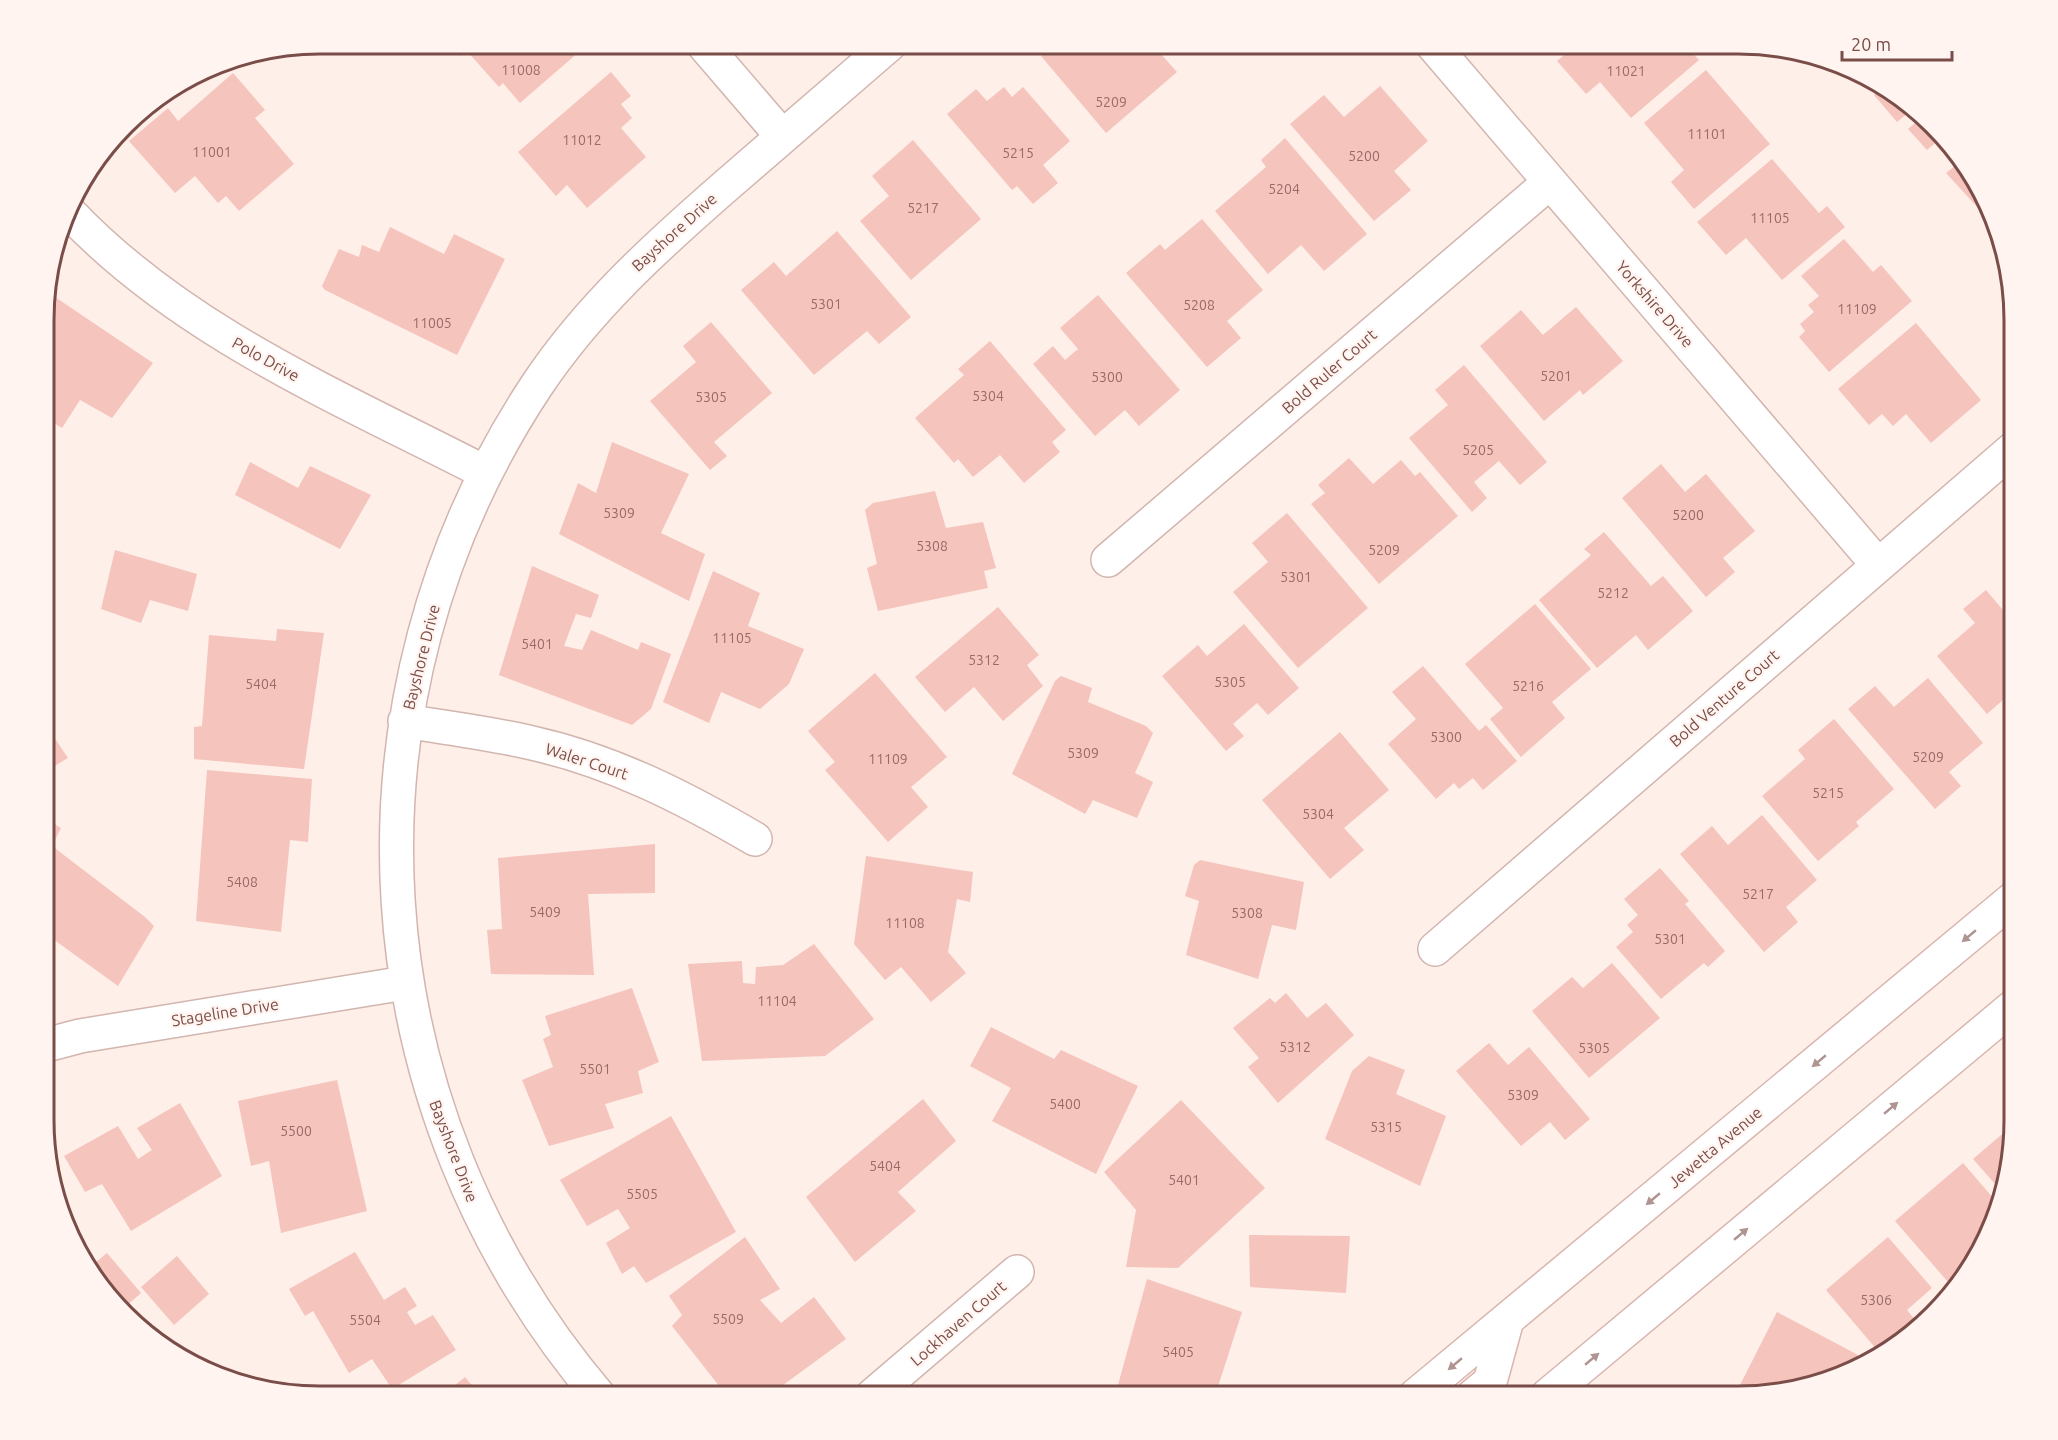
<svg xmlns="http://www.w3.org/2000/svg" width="2058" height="1440" viewBox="0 0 2058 1440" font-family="Ubuntu,sans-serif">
<rect width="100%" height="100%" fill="#feefe8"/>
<path fill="#f5c4bd" d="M 448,44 L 586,44 L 587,45 L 520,103 L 503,83 L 499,87 L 466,50 L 459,56 Z
M 1055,44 L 1152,44 L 1177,72 L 1106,133 L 1041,56 Z
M 1542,44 L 1562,44 L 1551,54 Z
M 1577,44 L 1675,44 L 1680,49 L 1685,44 L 1699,60 L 1631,118 L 1600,82 L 1586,94 L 1557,61 Z
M 1706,70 L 1770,144 L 1694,209 L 1671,182 L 1684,170 L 1644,123 Z
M 611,72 L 631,96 L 621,104 L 632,118 L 621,128 L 646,157 L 587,208 L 567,185 L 556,196 L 518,152 Z
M 233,73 L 265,110 L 255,118 L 294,164 L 239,211 L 226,196 L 218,203 L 195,176 L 175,193 L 129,141 L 168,108 L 178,121 Z
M 1380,86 L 1428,141 L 1394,171 L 1411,190 L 1374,221 L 1290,124 L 1324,95 L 1344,117 Z
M 1004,87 L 1012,97 L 1023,87 L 1070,141 L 1043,165 L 1058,183 L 1033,204 L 1017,186 L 1012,190 L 947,114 L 976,89 L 987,101 Z
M 1883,88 L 1906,101 L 1913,109 L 1897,122 L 1874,95 Z
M 1921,118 L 1940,139 L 1927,150 L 1908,129 Z
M 1285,138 L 1367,234 L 1324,271 L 1301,245 L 1268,274 L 1215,211 L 1266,167 L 1261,160 Z
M 913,140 L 981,219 L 911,280 L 860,221 L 889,196 L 872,176 Z
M 1772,159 L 1819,213 L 1827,206 L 1845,227 L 1782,280 L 1746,238 L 1726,255 L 1697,222 Z
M 1960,162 L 1978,182 L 1989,220 L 1946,173 Z
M 1202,219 L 1263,290 L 1227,321 L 1241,338 L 1207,367 L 1126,273 L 1160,244 L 1165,250 Z
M 390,227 L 444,254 L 454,234 L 505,259 L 457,355 L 325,290 L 322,286 L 339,249 L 359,257 L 362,245 L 379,252 Z
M 837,231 L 911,317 L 879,344 L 867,331 L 814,375 L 741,290 L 774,262 L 786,276 Z
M 1844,239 L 1873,272 L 1881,265 L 1912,301 L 1829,372 L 1799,337 L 1805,331 L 1800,324 L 1814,312 L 1808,305 L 1819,296 L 1801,276 Z
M 46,291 L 153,363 L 112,418 L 80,400 L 62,428 L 46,418 Z
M 1098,295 L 1180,390 L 1139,426 L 1125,410 L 1095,436 L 1033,364 L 1053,346 L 1065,360 L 1078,349 L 1060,328 Z
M 1576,307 L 1623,361 L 1583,395 L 1580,390 L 1544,421 L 1480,346 L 1521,310 L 1543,335 Z
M 711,322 L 772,393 L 714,442 L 727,456 L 710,470 L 650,401 L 696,362 L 683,346 Z
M 1916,323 L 1981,400 L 1931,443 L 1906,414 L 1893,426 L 1882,414 L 1869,425 L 1838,389 Z
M 990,341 L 1066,430 L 1052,442 L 1060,452 L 1024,483 L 1000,455 L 973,477 L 958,459 L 954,463 L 915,418 L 964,375 L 958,369 Z
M 1464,365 L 1547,462 L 1520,485 L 1499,461 L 1474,482 L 1487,498 L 1472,512 L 1409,438 L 1448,405 L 1435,390 Z
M 612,442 L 689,474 L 661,533 L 705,554 L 689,601 L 559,534 L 578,483 L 596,493 Z
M 1349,458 L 1373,484 L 1401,460 L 1415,476 L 1420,472 L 1458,516 L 1379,584 L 1311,504 L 1325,493 L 1318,485 Z
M 250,462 L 298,488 L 310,466 L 371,495 L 340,549 L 235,495 Z
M 1661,464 L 1685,492 L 1706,474 L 1755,531 L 1723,558 L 1735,572 L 1706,597 L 1622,498 Z
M 935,491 L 946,528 L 983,522 L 996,568 L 984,571 L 988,588 L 878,611 L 867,568 L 877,564 L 865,510 L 873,503 Z
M 1287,513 L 1368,608 L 1298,668 L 1233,592 L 1268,562 L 1252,543 Z
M 1604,532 L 1651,586 L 1663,576 L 1693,611 L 1648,650 L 1636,635 L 1597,668 L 1539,600 L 1591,555 L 1584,549 Z
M 115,550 L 197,574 L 188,611 L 150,600 L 141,623 L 101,609 Z
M 532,566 L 599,595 L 591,618 L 576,614 L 564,646 L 582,650 L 591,630 L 638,650 L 641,642 L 671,654 L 651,709 L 632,725 L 499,675 Z
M 713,571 L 760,593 L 748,626 L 804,649 L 789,684 L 760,709 L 721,692 L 709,723 L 663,702 Z
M 1986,590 L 2014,623 L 2014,694 L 2012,692 L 1987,714 L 1937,656 L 1975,623 L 1963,609 Z
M 1535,604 L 1591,669 L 1552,702 L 1565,718 L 1521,757 L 1490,719 L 1503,708 L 1465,664 Z
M 998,607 L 1039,655 L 1027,665 L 1043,686 L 1003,721 L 974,687 L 945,712 L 915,677 Z
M 1244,624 L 1299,688 L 1268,715 L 1257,703 L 1233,724 L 1244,736 L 1226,751 L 1162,676 L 1198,645 L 1207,656 Z
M 277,629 L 324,633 L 304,769 L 194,759 L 194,727 L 202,726 L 209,635 L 276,641 Z
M 1423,666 L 1479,731 L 1486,725 L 1517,761 L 1483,790 L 1473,778 L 1459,789 L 1454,783 L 1436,799 L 1388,744 L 1416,719 L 1392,692 Z
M 875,673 L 947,757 L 911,787 L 928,807 L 888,842 L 825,770 L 835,762 L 808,731 Z
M 1061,676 L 1092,688 L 1088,702 L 1146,726 L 1153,733 L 1135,773 L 1153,782 L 1137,818 L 1093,800 L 1085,814 L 1012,774 L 1055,681 Z
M 1928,678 L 1983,743 L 1949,772 L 1961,786 L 1935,809 L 1848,709 L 1875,686 L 1894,707 Z
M 1834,719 L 1894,789 L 1856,822 L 1859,826 L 1818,861 L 1762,796 L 1805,759 L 1798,750 Z
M 46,725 L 68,758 L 46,771 Z
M 1340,732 L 1389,790 L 1344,828 L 1364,850 L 1330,879 L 1262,800 Z
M 207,770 L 312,779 L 308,842 L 290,840 L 281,932 L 196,921 Z
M 1762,815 L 1817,880 L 1786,907 L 1798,922 L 1764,952 L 1680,854 L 1712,826 L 1728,845 Z
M 46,819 L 61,828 L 52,846 L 145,917 L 154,926 L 118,986 L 46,934 Z
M 655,844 L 655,893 L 588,894 L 594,975 L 491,974 L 487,930 L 502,929 L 498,858 Z
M 866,856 L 973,872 L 970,902 L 957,899 L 948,952 L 966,973 L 931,1002 L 901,967 L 885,980 L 854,944 Z
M 1200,860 L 1304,882 L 1296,930 L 1272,925 L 1258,979 L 1186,955 L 1199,901 L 1185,896 L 1194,865 Z
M 1660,868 L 1689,901 L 1685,904 L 1725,951 L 1708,967 L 1704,963 L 1661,999 L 1616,947 L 1633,932 L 1627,925 L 1638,915 L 1624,899 Z
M 814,944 L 874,1019 L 825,1056 L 702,1061 L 688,964 L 742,961 L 743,983 L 755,984 L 756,967 L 783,965 Z
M 1612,963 L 1660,1018 L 1589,1078 L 1532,1011 L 1572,977 L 1583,988 Z
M 632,988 L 659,1062 L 638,1071 L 643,1093 L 605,1104 L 614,1128 L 549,1146 L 522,1080 L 553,1067 L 543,1039 L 551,1035 L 545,1016 Z
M 1286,993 L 1307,1018 L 1326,1003 L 1354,1035 L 1278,1103 L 1248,1067 L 1259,1058 L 1233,1028 L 1270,998 L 1275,1003 Z
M 991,1027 L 1054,1059 L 1061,1050 L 1138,1086 L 1096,1174 L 992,1121 L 1011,1088 L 970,1066 Z
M 1489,1043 L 1508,1065 L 1529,1047 L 1590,1119 L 1565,1140 L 1550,1122 L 1521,1146 L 1456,1071 Z
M 1369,1056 L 1405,1070 L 1396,1094 L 1446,1116 L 1420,1186 L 1325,1139 L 1352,1071 Z
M 337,1080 L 367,1211 L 281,1233 L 269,1161 L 251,1166 L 238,1101 Z
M 923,1099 L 956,1141 L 898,1192 L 916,1211 L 855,1262 L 806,1197 Z
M 1181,1100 L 1265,1188 L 1178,1268 L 1126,1267 L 1136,1210 L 1104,1172 Z
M 180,1103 L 222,1176 L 131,1231 L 102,1184 L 85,1192 L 64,1156 L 118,1126 L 138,1159 L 152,1150 L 137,1128 Z
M 671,1116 L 736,1232 L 646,1283 L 634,1266 L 622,1274 L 606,1243 L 630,1228 L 618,1209 L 587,1226 L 560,1180 Z
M 2014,1124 L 2014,1137 L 2003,1193 L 1973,1159 Z
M 1963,1163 L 2000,1206 L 1955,1290 L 1895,1221 Z
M 1249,1235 L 1350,1236 L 1346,1293 L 1250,1287 Z
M 745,1237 L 780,1289 L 760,1300 L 781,1323 L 814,1297 L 846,1339 L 768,1396 L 727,1396 L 672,1326 L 682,1315 L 669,1296 Z
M 1888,1237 L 1932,1288 L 1907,1310 L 1915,1320 L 1878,1351 L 1826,1290 Z
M 355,1252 L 384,1300 L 405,1287 L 417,1306 L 407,1312 L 415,1325 L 433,1315 L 456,1350 L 392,1389 L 372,1359 L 349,1373 L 313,1311 L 305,1316 L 289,1289 Z
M 107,1253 L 141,1293 L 124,1308 L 89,1268 Z
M 177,1256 L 209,1294 L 174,1325 L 141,1287 Z
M 1147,1279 L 1242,1312 L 1215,1396 L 1161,1396 L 1148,1392 L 1147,1396 L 1115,1396 Z
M 1777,1312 L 1858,1355 L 1851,1370 L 1748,1394 L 1738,1389 Z
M 465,1377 L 481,1396 L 442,1396 Z"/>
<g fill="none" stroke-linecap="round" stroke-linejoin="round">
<g stroke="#d3b5af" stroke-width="36">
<path id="street" d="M 703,44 L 782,136
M 1432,44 L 1878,565
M 68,211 C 182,332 341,398 486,473
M 1108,560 L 1550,182
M 405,721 C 447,728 490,733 532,743 C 613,761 685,798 755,839
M 1435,949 L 2014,448
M 46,1045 L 80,1036 L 405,983
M 599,1396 C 355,1109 328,700 537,385 C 589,307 658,245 728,184 C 782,137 836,90 890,44
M 872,1396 L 1017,1272"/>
</g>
<g stroke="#d9b5ae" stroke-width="36">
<path id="secondary" d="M 1415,1396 L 2014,898
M 1473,1396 L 1490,1382 L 1507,1320
M 1547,1396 L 2014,1006"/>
</g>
<use href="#street" stroke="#fff" stroke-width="33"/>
<use href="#secondary" stroke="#fff" stroke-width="33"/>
</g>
<defs><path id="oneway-solid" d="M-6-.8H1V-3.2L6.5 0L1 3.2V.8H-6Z" transform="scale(1.5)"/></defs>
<g fill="#af9492">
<use href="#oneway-solid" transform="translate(1969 936) rotate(140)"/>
<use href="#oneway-solid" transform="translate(1819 1061) rotate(140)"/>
<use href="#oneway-solid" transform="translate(1891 1108) rotate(-40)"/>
<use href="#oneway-solid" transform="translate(1653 1199) rotate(140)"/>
<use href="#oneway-solid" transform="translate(1741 1234) rotate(-40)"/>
<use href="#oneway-solid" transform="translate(1592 1359) rotate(-40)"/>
<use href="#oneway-solid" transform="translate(1455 1364) rotate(140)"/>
</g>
<g text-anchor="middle" stroke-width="4.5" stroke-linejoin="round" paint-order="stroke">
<g font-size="14" fill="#996b66">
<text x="521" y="75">11008</text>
<text x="1626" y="76">11021</text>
<text x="1111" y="107">5209</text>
<text x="1707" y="139">11101</text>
<text x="582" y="145">11012</text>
<text x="212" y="157">11001</text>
<text x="1018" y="158">5215</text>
<text x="1364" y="161">5200</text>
<text x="1284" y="194">5204</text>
<text x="923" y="213">5217</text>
<text x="1770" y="223">11105</text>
<text x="826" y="309">5301</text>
<text x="1199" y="310">5208</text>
<text x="1857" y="314">11109</text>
<text x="432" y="328">11005</text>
<text x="1556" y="381">5201</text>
<text x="1107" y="382">5300</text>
<text x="988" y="401">5304</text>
<text x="711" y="402">5305</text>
<text x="1478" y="455">5205</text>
<text x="619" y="518">5309</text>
<text x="1688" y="520">5200</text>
<text x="932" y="551">5308</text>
<text x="1384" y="555">5209</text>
<text x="1296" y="582">5301</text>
<text x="1613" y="598">5212</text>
<text x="732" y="643">11105</text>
<text x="537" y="649">5401</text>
<text x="984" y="665">5312</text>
<text x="1230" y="687">5305</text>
<text x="261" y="689">5404</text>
<text x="1528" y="691">5216</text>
<text x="1446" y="742">5300</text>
<text x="1083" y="758">5309</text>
<text x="1928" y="762">5209</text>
<text x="888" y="764">11109</text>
<text x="1828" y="798">5215</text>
<text x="1318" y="819">5304</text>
<text x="242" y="887">5408</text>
<text x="1758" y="899">5217</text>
<text x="545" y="917">5409</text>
<text x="1247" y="918">5308</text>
<text x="905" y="928">11108</text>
<text x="1670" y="944">5301</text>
<text x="777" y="1006">11104</text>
<text x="1295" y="1052">5312</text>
<text x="1594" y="1053">5305</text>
<text x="595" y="1074">5501</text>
<text x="1523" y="1100">5309</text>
<text x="1065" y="1109">5400</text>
<text x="1386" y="1132">5315</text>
<text x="296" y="1136">5500</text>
<text x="885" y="1171">5404</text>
<text x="1184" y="1185">5401</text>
<text x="642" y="1199">5505</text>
<text x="1876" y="1305">5306</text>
<text x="728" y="1324">5509</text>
<text x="365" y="1325">5504</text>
<text x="1178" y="1357">5405</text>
</g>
<g font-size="16" fill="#7a4d49" stroke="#fff4ef">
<text transform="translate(674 232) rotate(-42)" y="6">Bayshore Drive</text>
<text transform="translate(1655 304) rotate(49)" y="6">Yorkshire Drive</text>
<text transform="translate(266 359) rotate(29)" y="6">Polo Drive</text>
<text transform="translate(1329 371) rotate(-41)" y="6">Bold Ruler Court</text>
<text transform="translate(421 657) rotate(-76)" y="6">Bayshore Drive</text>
<text transform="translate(1724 698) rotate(-41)" y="6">Bold Venture Court</text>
<text transform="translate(587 761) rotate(18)" y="6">Waler Court</text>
<text transform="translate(225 1012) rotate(-9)" y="6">Stageline Drive</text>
<text transform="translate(1715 1147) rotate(-40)" y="6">Jewetta Avenue</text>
<text transform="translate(454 1151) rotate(69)" y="6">Bayshore Drive</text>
<text transform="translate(958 1323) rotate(-41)" y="6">Lockhaven Court</text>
</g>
</g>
<path d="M0 0H2058V1440H0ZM320 54H1738A266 266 0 0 1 2004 320V1120A266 266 0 0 1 1738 1386H320A266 266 0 0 1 54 1120V320A266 266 0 0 1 320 54Z" fill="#fff4ef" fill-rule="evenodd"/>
<path fill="none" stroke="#7a4d49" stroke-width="3" d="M320 54H1738A266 266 0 0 1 2004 320V1120A266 266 0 0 1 1738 1386H320A266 266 0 0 1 54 1120V320A266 266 0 0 1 320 54Z"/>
<path d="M1842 51v9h110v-9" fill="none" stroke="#7a4d49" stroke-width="3"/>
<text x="1851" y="51" font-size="18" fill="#7a4d49" stroke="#fff4ef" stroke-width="4.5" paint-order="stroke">20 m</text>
</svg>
